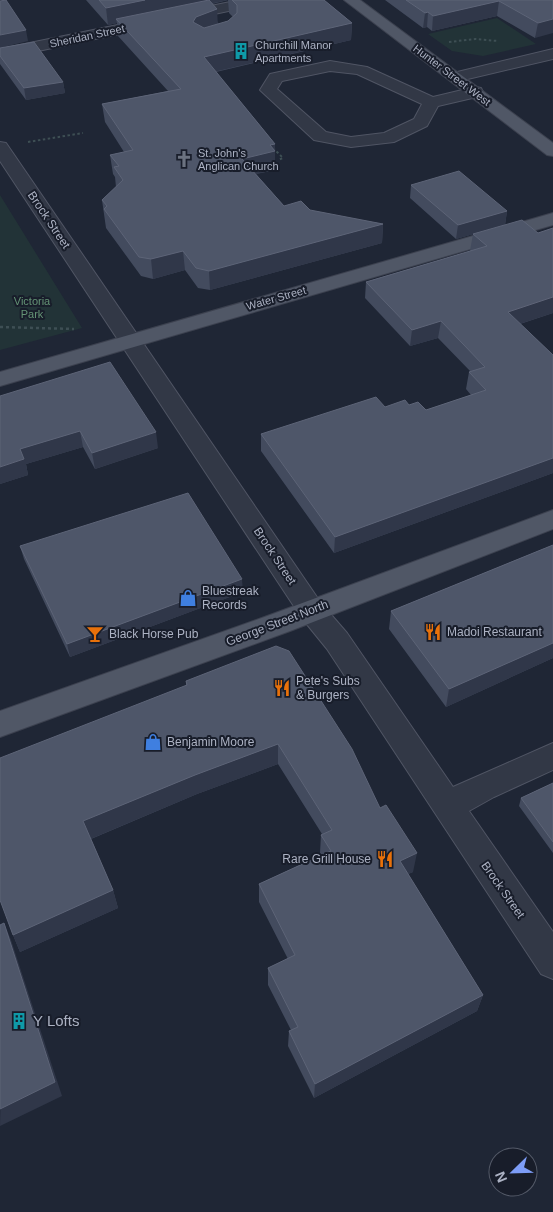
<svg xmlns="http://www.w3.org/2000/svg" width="553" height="1212" viewBox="0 0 553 1212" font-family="Helvetica,sans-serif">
<rect width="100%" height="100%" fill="#1f2635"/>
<path fill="#223337" d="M 497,18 L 536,44 L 483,56 L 452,51 L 428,34 Z
M 0,195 L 82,328 L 0,350 Z"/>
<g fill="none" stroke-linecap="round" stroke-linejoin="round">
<g stroke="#505564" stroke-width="2">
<path id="minor" d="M 240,0 L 269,0 L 262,4 L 0,59 L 0,49 Z
M 553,49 L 553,59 L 455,82 L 447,77 L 449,74 Z
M 330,61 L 367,67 L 433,97 L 475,87 L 481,88 L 483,92 L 481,96 L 438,106 L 427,126 L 394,142 L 351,147 L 314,140 L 260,90 L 270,74 ZM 330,71 L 357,74 L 422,104 L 414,119 L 384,133 L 351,137 L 326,132 L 277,89 L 282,81 Z
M 0,142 L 6,143 L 321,603 L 347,633 L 453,787 L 553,743 L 553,770 L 494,797 L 469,811 L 553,932 L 553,979 L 541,974 L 327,649 L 301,617 L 0,161 Z"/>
</g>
<g stroke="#3c414f" stroke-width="2">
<path id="major" d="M 344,0 L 360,0 L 553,143 L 553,156 L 547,155 Z
M 553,213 L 553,225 L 0,386 L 0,372 Z
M 553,510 L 553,529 L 290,631 L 0,737 L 0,711 L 270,615 Z"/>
</g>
<path stroke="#3e4f54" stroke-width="2" stroke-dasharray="2.5 2.5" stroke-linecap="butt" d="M 449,42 L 475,39 L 498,41
M 28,142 L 83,133
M 273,148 L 283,158 L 278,160"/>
<path stroke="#3e4f54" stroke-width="2.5" stroke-dasharray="3 3" stroke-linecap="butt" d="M 0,327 L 74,329"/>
<use href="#minor" fill="#323846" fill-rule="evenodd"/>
<use href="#major" fill="#505766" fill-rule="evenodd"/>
</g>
<path fill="#434b5e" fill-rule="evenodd" d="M 86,0 L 324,0 L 352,23 L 351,40 L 216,72 L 275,144 L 275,170 L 256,174 L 284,206 L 383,224 L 382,243 L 210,290 L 198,288 L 185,270 L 153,279 L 141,276 L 106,228 L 102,200 L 116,187 L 115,177 L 113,174 L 110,155 L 124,152 L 105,122 L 102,104 L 168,91 L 118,36 L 117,23 L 108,25 ZM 228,0 L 229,13 L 233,17 L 228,21 L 218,24 L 212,4 Z
M 385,0 L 553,0 L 535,38 L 497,16 L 432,31 L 427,27 L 423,28 Z
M 0,48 L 63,82 L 65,93 L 26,100 L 0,64 Z
M 411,185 L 507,211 L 505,225 L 456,239 L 410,198 Z
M 553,228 L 553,313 L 520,324 L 553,355 L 553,473 L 334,553 L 261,451 L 261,434 L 385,407 L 409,405 L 426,410 L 471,395 L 466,389 L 469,372 L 471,372 L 438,338 L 410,346 L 365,298 L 366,282 L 470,251 L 473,234 L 538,233 Z
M 0,396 L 158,448 L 95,469 L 83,447 L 26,464 L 28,475 L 0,484 Z
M 553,545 L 553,658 L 446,707 L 389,629 L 391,611 Z
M 20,546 L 243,592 L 70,657 L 24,559 Z
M 186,681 L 380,808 L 413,872 L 408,874 L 483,995 L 477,1011 L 314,1098 L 288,1046 L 289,1031 L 291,1030 L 268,985 L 268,968 L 288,959 L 259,902 L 259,884 L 321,855 L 320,853 L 321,835 L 322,834 L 278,764 L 197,794 L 91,839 L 113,890 L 118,908 L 20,952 L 13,935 L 186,686 Z
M 553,783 L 553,853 L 519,806 L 521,798 Z"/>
<path fill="#303749" d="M 145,0 L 228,0 L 120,23 L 116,19 L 117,23 L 108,25 L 106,8 Z
M 499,1 L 497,16 L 432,31 L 433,16 Z
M 217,9 L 218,27 L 197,34 L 193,22 L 196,17 Z
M 428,12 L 427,27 L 423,28 L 425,13 Z
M 553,19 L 553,33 L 535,38 L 538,23 Z
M 352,23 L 351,40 L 205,74 L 204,57 Z
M 26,30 L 28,41 L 0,48 L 0,35 Z
M 63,82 L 65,93 L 26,100 L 24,88 Z
M 275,144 L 275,170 L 242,177 L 242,159 L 270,145 Z
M 507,211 L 505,225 L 456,239 L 458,225 Z
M 383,224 L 382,243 L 210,290 L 209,271 Z
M 183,251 L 185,270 L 153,279 L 151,259 Z
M 553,297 L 553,313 L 504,329 L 508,312 Z
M 441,321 L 438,338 L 410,346 L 412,330 Z
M 80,431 L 83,447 L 26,464 L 28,475 L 0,484 L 0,467 L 20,449 Z
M 156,432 L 158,448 L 95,469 L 92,453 Z
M 553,458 L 553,473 L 334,553 L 335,537 Z
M 242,579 L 243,592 L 70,657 L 67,644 Z
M 553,643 L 553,658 L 446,707 L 449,689 Z
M 278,744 L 278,764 L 197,794 L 88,840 L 83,821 L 195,775 Z
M 417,853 L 413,872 L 397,879 L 400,861 Z
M 113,890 L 118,908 L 20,952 L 13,935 Z
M 4,923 L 11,940 L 62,1096 L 0,1126 Z
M 483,995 L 477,1011 L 314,1098 L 315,1084 Z"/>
<path fill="#4e5669" stroke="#5d6477" d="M 6,0 L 26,30 L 0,35 L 0,1 Z
M 99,0 L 145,0 L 106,8 Z
M 209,0 L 217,9 L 196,17 L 193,22 L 204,28 L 228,21 L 237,13 L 237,5 L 232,0 L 324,0 L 352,23 L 204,57 L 275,144 L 270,145 L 275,151 L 242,159 L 284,206 L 301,201 L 310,210 L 383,224 L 209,271 L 196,268 L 183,251 L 151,259 L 139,257 L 104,209 L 107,206 L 102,200 L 123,180 L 114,167 L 119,166 L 110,155 L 133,150 L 102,104 L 181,89 L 116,19 Z
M 406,0 L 553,0 L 553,19 L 538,23 L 499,1 L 433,16 L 428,12 L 425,13 Z
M 34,42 L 63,82 L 24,88 L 0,56 L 0,48 Z
M 459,171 L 507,211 L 458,225 L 411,185 Z
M 522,220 L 538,233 L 553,228 L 553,297 L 508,312 L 553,355 L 553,458 L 335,537 L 261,434 L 376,397 L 385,407 L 405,400 L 409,405 L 418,402 L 426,410 L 486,390 L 469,372 L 485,367 L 441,321 L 412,330 L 366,282 L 487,246 L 473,234 Z
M 110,362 L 156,432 L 92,453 L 80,431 L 20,449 L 24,459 L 0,467 L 0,396 Z
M 188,493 L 242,579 L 67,644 L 20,546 Z
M 553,545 L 553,643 L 449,689 L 391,611 Z
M 276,646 L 289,651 L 352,749 L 380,808 L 386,805 L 417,853 L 400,861 L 483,995 L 315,1084 L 289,1031 L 298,1027 L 268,968 L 295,955 L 259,884 L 331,851 L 321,835 L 332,830 L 278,744 L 195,775 L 83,821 L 113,890 L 13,935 L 0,900 L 0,758 L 187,685 L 186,681 Z
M 553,783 L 553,842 L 521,798 Z
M 4,923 L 55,1082 L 0,1109 L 0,925 Z"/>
<defs>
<g id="building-bare" transform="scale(1.35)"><path d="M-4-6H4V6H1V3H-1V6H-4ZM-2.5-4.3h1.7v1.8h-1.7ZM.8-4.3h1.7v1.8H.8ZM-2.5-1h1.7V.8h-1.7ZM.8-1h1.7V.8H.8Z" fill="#0f9aa8" stroke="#181d2a" stroke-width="2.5" paint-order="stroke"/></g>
<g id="church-bare" transform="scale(1.35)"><path d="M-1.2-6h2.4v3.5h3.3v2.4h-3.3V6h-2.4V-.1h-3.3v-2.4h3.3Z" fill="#6b7280" stroke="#181d2a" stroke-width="2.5" paint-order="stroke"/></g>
<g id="shop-bare" transform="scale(1.35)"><path d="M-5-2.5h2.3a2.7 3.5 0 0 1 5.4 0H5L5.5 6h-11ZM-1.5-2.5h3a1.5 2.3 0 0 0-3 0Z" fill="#3f7fe0" stroke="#181d2a" stroke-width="2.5" paint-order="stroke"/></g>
<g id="restaurant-bare" transform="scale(1.35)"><path d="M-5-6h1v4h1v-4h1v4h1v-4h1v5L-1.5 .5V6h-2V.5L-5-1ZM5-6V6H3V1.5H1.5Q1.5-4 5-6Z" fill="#e8710a" stroke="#181d2a" stroke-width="2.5" paint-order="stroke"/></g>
<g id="bar-bare" transform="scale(1.35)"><path d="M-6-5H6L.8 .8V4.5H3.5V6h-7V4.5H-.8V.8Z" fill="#e8710a" stroke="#181d2a" stroke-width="2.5" paint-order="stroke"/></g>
</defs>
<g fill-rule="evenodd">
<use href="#building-bare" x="241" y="51"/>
<use href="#church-bare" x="184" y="159"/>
<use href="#shop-bare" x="188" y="598"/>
<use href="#restaurant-bare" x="433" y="632"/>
<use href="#bar-bare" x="95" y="634"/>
<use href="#restaurant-bare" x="282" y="688"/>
<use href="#shop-bare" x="153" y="742"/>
<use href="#restaurant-bare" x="385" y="859"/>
<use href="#building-bare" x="19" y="1021"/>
</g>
<g text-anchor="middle" stroke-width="4" stroke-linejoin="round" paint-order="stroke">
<g font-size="11" fill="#acb2c3" stroke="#181d2a">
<text transform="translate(87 36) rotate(-12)" y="4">Sheridan Street</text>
<text transform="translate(452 75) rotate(37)" y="4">Hunter Street West</text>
<text transform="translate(276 298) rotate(-16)" y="4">Water Street</text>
</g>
<g font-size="11" fill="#acb2c3" stroke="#181d2a" text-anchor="start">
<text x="255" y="49">Churchill Manor<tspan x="255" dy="13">Apartments</tspan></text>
<text x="198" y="157">St. John's<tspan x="198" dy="13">Anglican Church</tspan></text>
</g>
<g font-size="11" fill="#649375" stroke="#181d2a">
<text x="32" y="305">Victoria<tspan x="32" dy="13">Park</tspan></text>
</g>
<g font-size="12" fill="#acb2c3" stroke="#181d2a">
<text transform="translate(49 220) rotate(56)" y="4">Brock Street</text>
<text transform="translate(275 556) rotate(56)" y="4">Brock Street</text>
<text transform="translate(277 623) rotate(-21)" y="4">George Street North</text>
<text transform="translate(503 890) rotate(55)" y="4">Brock Street</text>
</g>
<g font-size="12" fill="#acb2c3" stroke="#181d2a" text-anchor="start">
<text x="202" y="595">Bluestreak<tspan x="202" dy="14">Records</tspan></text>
<text x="447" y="636">Madoi Restaurant</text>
<text x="109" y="638">Black Horse Pub</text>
<text x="296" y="685">Pete's Subs<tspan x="296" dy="14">&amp; Burgers</tspan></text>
<text x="167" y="746">Benjamin Moore</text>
<text x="371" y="863" text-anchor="end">Rare Grill House</text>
</g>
<g font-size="15" fill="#acb2c3" stroke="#181d2a" text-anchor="start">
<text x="33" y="1026">Y Lofts</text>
</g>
</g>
<g transform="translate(513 1172) rotate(247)"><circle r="24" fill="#181d2a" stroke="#535967"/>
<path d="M0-4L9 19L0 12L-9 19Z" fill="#7d9df7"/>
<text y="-8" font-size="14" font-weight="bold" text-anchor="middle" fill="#acb2c3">N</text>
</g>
</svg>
